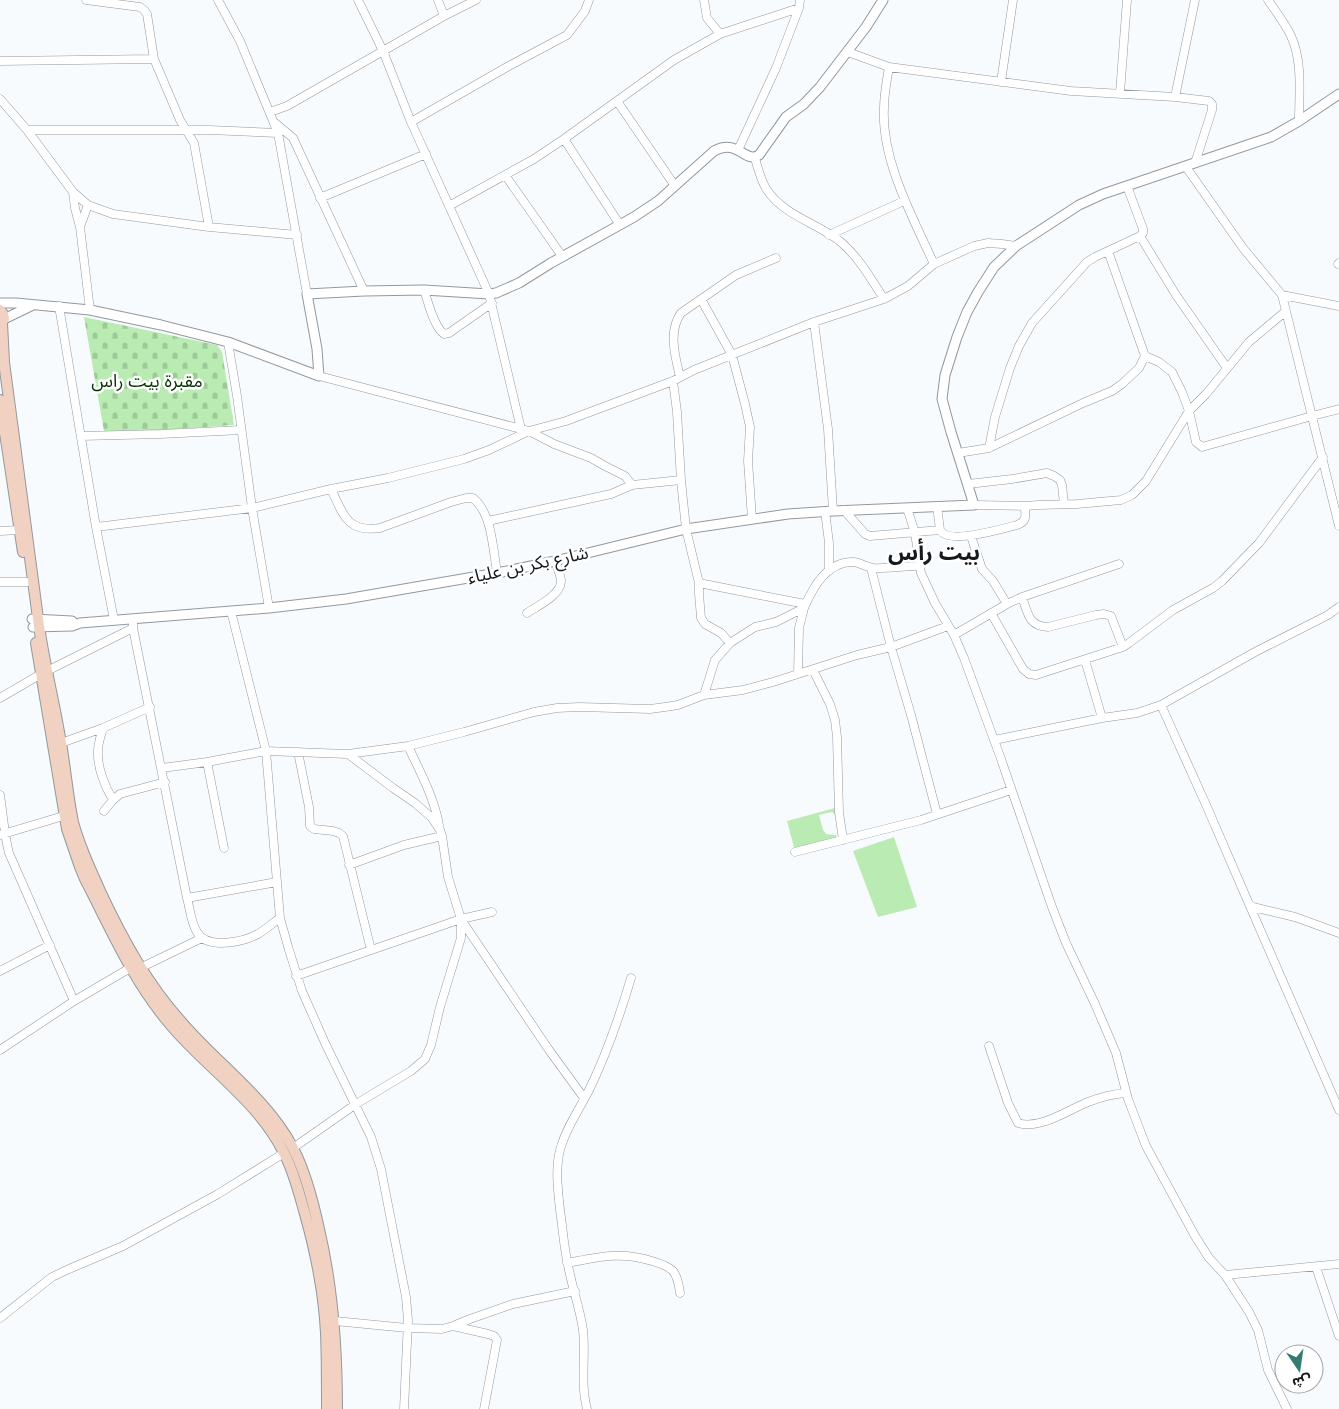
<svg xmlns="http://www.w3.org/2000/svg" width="1339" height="1409" viewBox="0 0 1339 1409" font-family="Helvetica,'Noto Sans Arabic',sans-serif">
<defs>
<pattern id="cemetery-stones" width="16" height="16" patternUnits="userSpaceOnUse" patternTransform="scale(1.25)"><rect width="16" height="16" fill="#b9ebb2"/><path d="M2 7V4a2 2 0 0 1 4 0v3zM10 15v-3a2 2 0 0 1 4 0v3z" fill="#9ec999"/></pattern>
</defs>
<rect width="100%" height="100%" fill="#f8fbfe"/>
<path fill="#b9ebb2" d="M 835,808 L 838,817 L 832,812 L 819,815 L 823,830 L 826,834 L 836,835 L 837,839 L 795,851 L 787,821 Z
M 894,837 L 917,907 L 878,917 L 853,851 Z"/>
<path fill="url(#cemetery-stones)" d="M 84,317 L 217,345 L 222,352 L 234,425 L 162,430 L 104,431 Z"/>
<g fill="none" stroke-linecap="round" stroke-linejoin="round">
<g stroke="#91999f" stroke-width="9">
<path id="minor" d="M 86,0 L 140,7 L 144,10 L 147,14 L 154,59 L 180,120 L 194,143 L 209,227
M 218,0 L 240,41 L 278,133 L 307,294
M 358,0 L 383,51 L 411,122 L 507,67 L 567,35 L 585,11 L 589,0
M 438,0 L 444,16
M 704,0 L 707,18 L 720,34 L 799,8
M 1268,0 C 1276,12 1285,23 1291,36 C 1303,62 1299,94 1299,121
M 848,52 L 889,67 L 1071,91 L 1175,97 L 1209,101 L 1212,104 L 1212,110 L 1195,163
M 0,61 L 154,59
M 889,67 C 887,80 884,94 884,108 C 881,160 913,218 934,264
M 1001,82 L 1013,0
M 1120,93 L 1127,0
M 1175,97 L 1195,0
M 0,99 L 27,130 L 73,192 L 88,205 L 113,214 L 209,227 L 297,235
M 617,101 L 675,186
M 270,112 L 287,106 L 444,16 L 476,0
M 274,122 L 293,138 L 364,291
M 411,122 L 489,294 L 521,429
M 27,130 L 209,130 L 278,133
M 564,139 L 620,225
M 738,150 L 776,68 L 799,8 L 800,0
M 755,158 C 758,169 761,181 767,190 C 784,216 820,224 842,243 C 860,259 871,279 884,299
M 1186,167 L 1243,248 L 1282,295 L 1339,526
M 505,175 L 562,256
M 73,192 L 75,208 L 80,227 L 90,310
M 320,198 L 426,154
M 449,206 L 534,159 L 564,139 L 674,60 L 720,34
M 80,227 L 88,205
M 829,235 L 904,201
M 1140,236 L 1176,295 L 1227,368
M 1108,251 L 1145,356 L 1159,362 L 1172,372 L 1182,392 L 1189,411 L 1196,442 L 1202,447 L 1312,416 L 1339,409
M 1338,264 L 1339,263
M 424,290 C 428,302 434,327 444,334 L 449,333 L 492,303
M 1282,295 L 1339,306
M 701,299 L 732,355 L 745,404 L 750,427 L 748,461 L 752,519
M 59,306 L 96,527 L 114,620
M 814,322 L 828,429 L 833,511
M 228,342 L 237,396 L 252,508 L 269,608
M 319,376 L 529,431 L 566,421 L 673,381 L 694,370 L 814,322 L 884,299 L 908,286 L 934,264 L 974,246 L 988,243 L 1002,244 L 1016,246
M 680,377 C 675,356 668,331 681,313 L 736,275 L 776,258
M 673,381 L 677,412 L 681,480 L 686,529 L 699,583 L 699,594 L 701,618 L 705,624 L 721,633 L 730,643
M 81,436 L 161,434 L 241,430
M 989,448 L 995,417 L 1010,368 L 1019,346 L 1032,323 L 1087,262 L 1095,257 L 1140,236 L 1143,233 L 1143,229 L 1127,186
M 958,453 L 989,448 L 1083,403 L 1112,391 L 1122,384 L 1139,368 L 1145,356
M 968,484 L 1012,479 L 1047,473 L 1054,476 L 1060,480 L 1062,485 L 1064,504
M 331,489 C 343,514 347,533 380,528 L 451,502 L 466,498 L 473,498 C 492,513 493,549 497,573
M 974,505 L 1025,506 L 1039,505 L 1077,504 L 1121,500 L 1132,495 L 1146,481 L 1189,411 L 1206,394 L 1249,342 L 1286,311
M 907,508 L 915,533 L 921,573 L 935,603 L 954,635 L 964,658 L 1001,759 L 1052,907 L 1066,943 L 1095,1004 L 1116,1053 L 1128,1099 L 1146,1146 L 1195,1236 L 1209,1258 L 1225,1275 L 1249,1312 L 1258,1330 L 1268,1370 L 1287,1409
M 844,510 L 865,534 L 870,536 L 940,530 L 937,506
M 825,511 L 829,543 L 829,571
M 488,521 L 611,494 L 632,485 L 681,480
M 96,527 L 252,508 L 331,489 L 388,478 L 464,459 L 489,450 L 529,431 L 554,444 L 591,458 L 605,466 L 625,476 L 632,485
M 940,530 C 948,545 1002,529 1017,525 C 1028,521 1025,516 1025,506
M 0,531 L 19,530
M 971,536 L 982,569 L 993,581 L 1007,604
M 871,568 L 891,647 L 911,715 L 937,814
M 0,582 L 27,582
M 699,583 L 805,604
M 1022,597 C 1028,613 1028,626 1048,627 L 1096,615 L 1104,614 L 1111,616 L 1123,647
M 231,611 L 266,751 L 280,918 L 289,950 L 302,991 L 325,1043 L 371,1137 L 381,1169 L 406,1297 L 408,1320 L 404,1409
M 527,613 C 537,606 562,595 561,580 C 560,574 557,567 555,561
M 991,613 L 1023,669 L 1029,674 L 1036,675 L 1123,647 L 1129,643 L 1173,610 L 1213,588 L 1222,581 L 1259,543 L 1323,457
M 133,628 L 187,898 C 190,909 191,923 197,932 C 207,950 243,942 258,934 C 266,929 273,923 280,918
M 954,635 L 1007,604 L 1022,597 L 1119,564
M 1085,660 L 1102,718
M 813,670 L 830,704 L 835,720 L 837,737 L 839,812 L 843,840
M 798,674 L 799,628 L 804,608
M 704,695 L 715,660 L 730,643 L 755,627 L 776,622 L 804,608 C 813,587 827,561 854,562 C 861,563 866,567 873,568 C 887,569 904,566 919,566
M 0,698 L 41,674 L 133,628 L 133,623
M 1161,705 L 1255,652 L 1328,615 L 1339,607
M 103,728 C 101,735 98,743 98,751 C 97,767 105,787 113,800
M 994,740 L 1102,718 L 1137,713 L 1161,705 L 1207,807 L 1249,904 L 1253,907 L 1295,917 L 1339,933
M 61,743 L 103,728 L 150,707
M 408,746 C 420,772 434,797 439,825
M 298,752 L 309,807 L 310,826 L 314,829 L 333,831 L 339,833 L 343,836 L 371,950
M 207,762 L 224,848
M 162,768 L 207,762 L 266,751 L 348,754 L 408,746 L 464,732 L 534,712 L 557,708 L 579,707 L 650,709 L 665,707 L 678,705 L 704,695 L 743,690 L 773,682 L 857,655 L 891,647 L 948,626
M 0,795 C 3,814 4,834 9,853 L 74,1001
M 104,811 L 113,800 L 120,794 L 165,782
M 0,835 L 70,814
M 795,852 L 921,820 L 1011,790
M 349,865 L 404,845 L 442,836
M 187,898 L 277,882
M 1249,904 L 1339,1110
M 462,921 L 549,1050 L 584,1098
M 140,968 L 202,938
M 0,971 L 50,945
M 296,976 L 461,919 L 492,912
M 989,1046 L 1008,1103 L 1018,1123 C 1040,1130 1068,1110 1088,1102 C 1101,1097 1113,1094 1126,1093
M 0,1050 L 74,1001 L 130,968
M 293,1148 L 356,1104 L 411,1071 L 425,1059 L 431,1045 L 440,1007 L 461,938 L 461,919 L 448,877 L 442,836 L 440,830 L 432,818 L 415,803 L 393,788 L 348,754
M 567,1263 C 599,1257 621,1251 652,1261 C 659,1263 668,1266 673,1271 C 678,1277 679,1286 680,1293
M 1316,1267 L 1339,1336
M 1225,1275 L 1339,1264
M 0,1318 L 52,1277 L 69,1269 L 123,1246 L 218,1194 L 284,1153
M 335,1321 L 407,1328 L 442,1329 L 453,1326 L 470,1319 L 513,1304 L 575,1291
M 453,1326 L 488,1334 L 494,1336 L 497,1340 L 484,1409
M 587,1409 C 580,1383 586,1356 583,1330 C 580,1309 573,1290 569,1270 C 564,1250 563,1230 560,1210 C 558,1190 555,1170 560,1150 C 566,1127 580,1109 590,1088 C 607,1053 620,1015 631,978"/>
</g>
<g stroke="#91999f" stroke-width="11">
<path id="tertiary" d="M 0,303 L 16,303 L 90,310 L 161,325 L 228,342 L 319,376 L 317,349 L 307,294 L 364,291 L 424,290 L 489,294 L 496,293 L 519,283 L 551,263 L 634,217 L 658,201 L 714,151 C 738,138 745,164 759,155 L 786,117 L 804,104 L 820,87 L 866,27 L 883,0
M 4,319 L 31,306
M 32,619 L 72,621
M 33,627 L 72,626 L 80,623 L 269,608 L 346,599 L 497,573 L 555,561 L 686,529 L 788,514 L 833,511 L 974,505 L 951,432 L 942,399 L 945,375 L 957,337 L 967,312 L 978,292 L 994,267 L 1016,246 L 1079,205 L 1103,194 L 1271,137 L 1299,121 L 1339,94"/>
</g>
<g stroke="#91999f" stroke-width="12">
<path id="secondary" d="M 0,310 L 3,314 L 4,319 L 0,325
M 2,323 L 4,362 C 16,450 28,538 39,626 C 44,662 53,697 59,732 C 65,762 67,793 73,822 C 76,833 80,844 84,854 C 89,867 95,879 100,891 C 123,940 147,984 184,1025 C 220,1066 267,1099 293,1148 C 306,1173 313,1201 319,1229 C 333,1288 337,1348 337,1409
M 0,400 L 23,552
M 36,643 L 67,829 L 80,867 L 85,879 C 111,929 132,979 169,1023 C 205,1067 258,1100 284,1153 C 294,1172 299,1193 305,1214 C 316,1253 324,1293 326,1333 C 327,1358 327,1384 327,1409"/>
</g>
<use href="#minor" stroke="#fff" stroke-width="8"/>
<use href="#tertiary" stroke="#fff" stroke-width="9"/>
<use href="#secondary" stroke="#f1d1c2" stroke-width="10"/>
</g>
<g text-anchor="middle" stroke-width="5" stroke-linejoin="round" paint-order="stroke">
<g font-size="18" fill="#073402" stroke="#fff">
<text x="147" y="387">مقبرة بيت راس</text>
</g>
<g font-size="18" fill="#171a1d" stroke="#fff">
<text transform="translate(528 565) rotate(-12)" y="6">شارع بكر بن علياء</text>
</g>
<g font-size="22" font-weight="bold" fill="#171a1d" stroke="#fff">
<text x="934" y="560">بيت رأس</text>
</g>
</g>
<g transform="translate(1299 1369) rotate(167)"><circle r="24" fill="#ffffff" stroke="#a2a3a5"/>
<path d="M0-4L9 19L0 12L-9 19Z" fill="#357b72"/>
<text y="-8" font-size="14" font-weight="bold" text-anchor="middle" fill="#171a1d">ش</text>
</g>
</svg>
